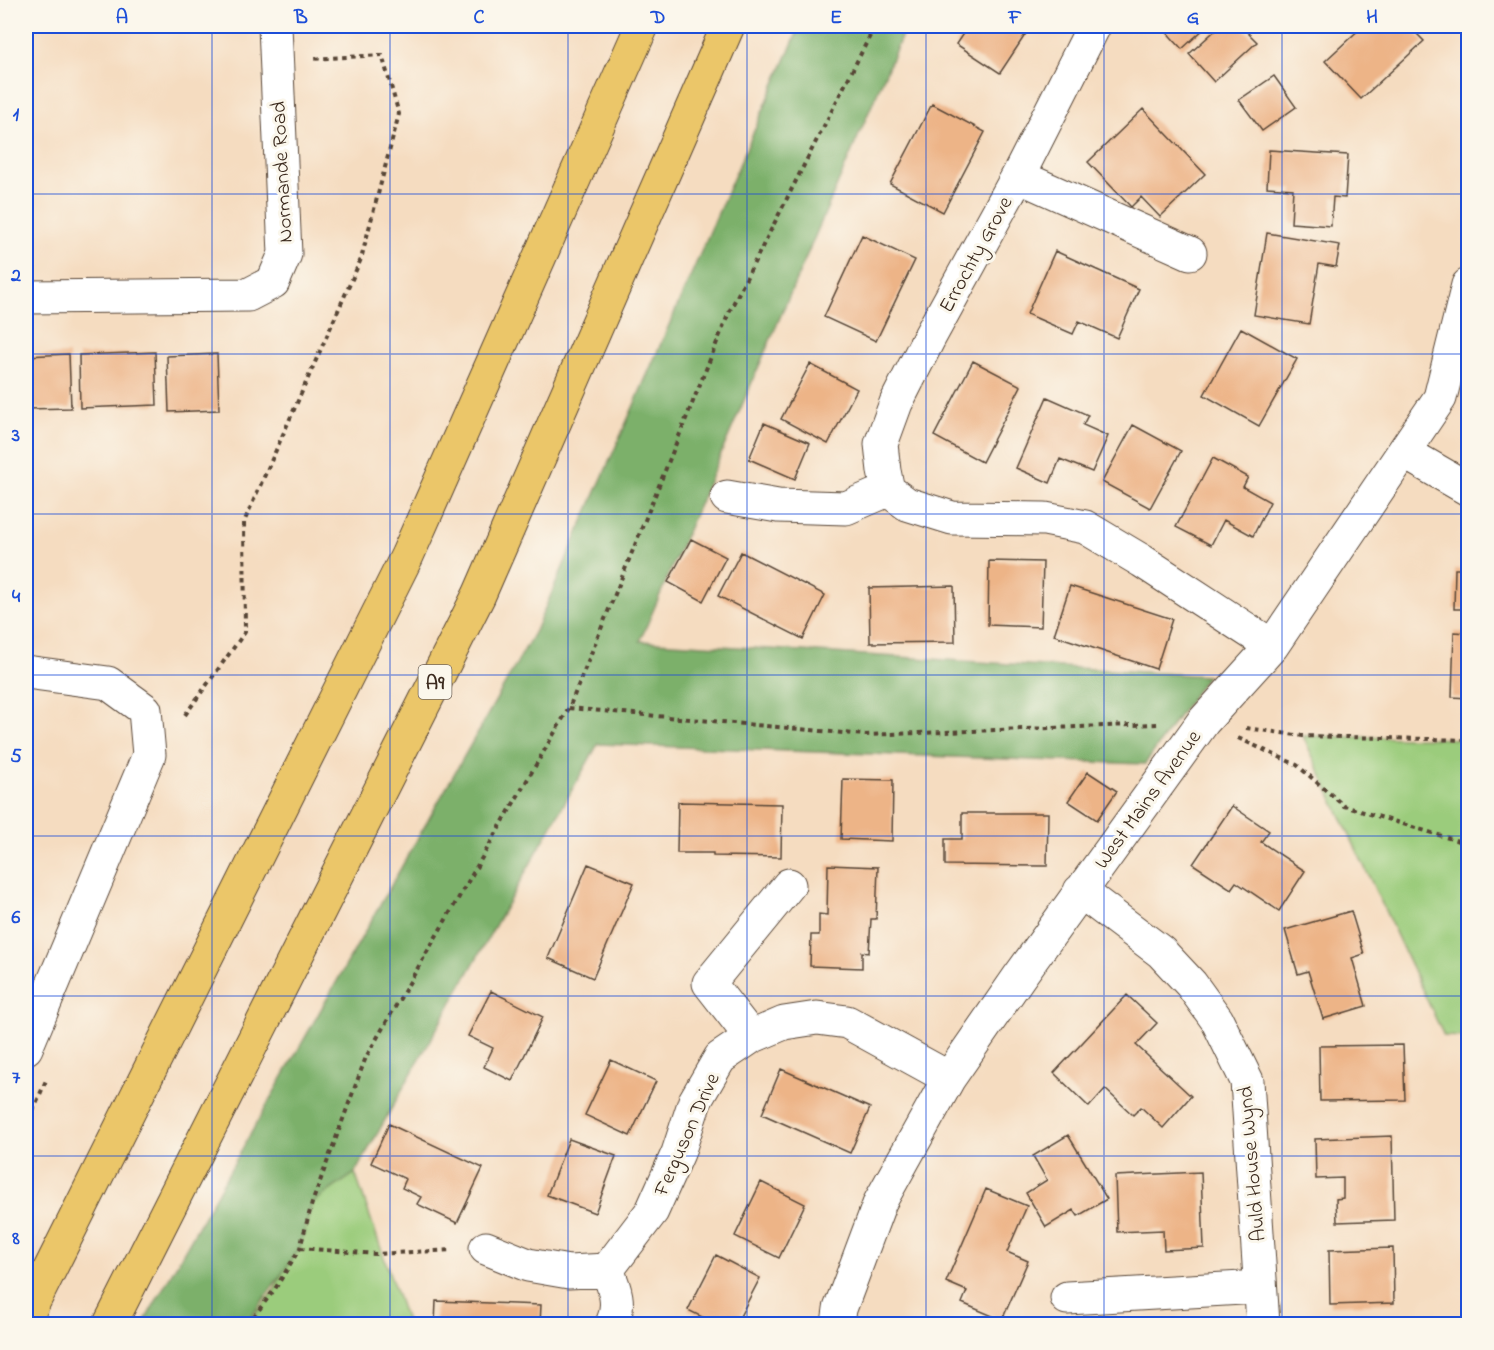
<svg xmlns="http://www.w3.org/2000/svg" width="1494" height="1350" viewBox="0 0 1494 1350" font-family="'Indie Flower',sans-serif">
<rect width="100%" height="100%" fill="#fbf7ec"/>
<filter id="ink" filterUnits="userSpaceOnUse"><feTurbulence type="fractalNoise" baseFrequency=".0167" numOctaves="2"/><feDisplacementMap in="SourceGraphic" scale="12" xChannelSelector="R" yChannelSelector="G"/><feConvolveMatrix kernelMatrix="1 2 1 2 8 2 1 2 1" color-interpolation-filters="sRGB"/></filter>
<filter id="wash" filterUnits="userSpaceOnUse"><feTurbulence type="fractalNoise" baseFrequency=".008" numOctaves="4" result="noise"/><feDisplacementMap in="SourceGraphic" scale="24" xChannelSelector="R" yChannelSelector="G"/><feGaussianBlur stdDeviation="1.35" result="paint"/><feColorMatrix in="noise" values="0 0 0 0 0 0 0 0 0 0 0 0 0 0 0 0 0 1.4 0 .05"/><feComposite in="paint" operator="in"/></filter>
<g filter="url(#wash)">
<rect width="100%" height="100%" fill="#f5dcc0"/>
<path fill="#9bcc7b" stroke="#6b7b4c" stroke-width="1.5" d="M 1303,736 L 1468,739 L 1468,1037 L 1444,1036 Z
M 355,1173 L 407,1324 L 248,1324 L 275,1289 L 312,1203 Z"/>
<path fill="#7cb06b" stroke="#5c6d44" stroke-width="1.5" d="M 800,26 L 906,26 L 640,641 L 1207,676 L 1145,764 L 598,744 L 355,1173 L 312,1203 L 300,1248 L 246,1324 L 143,1324 L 535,631 Z"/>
<g id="blocks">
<path fill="#edb487" d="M 968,26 L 1031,26 L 1000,73 L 956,44 Z
M 1161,26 L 1207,26 L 1182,49 Z
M 1220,26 L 1241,26 L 1257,42 L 1214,82 L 1189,54 Z
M 1363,26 L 1409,26 L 1424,41 L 1361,99 L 1325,61 Z
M 1274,76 L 1296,107 L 1262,131 L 1239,100 Z
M 932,104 L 985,132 L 943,212 L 890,184 Z
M 1143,109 L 1205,174 L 1160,217 L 1141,197 L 1131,207 L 1088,162 Z
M 1269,150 L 1348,155 L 1345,198 L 1333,197 L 1331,226 L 1291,223 L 1293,189 L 1267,187 Z
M 1267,233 L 1340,245 L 1336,267 L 1319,264 L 1309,324 L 1254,315 Z
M 862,235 L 915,260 L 876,341 L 824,317 Z
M 1055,251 L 1139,289 L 1117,338 L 1079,321 L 1073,334 L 1027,314 Z
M 1241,328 L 1297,359 L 1259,426 L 1204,395 Z
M 155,352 L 157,405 L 80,408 L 79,355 Z
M 69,354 L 71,408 L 26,409 L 26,356 Z
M 217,354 L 219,410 L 169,412 L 167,356 Z
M 973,361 L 1021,386 L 982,462 L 934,436 Z
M 810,364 L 857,389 L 828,444 L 781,419 Z
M 1047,397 L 1088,415 L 1083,425 L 1108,436 L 1092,472 L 1060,459 L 1050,483 L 1016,468 Z
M 764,423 L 810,443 L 795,479 L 749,459 Z
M 1133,425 L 1181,451 L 1150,508 L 1102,482 Z
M 1213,458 L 1248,477 L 1243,487 L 1270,502 L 1253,536 L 1224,520 L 1211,545 L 1176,527 Z
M 691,539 L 726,557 L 703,601 L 668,582 Z
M 741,552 L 825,595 L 803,639 L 718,596 Z
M 989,561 L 1043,562 L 1041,627 L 988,625 Z
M 1455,569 L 1468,569 L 1468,609 L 1454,609 Z
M 954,586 L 955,642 L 870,643 L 869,588 Z
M 1070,586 L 1172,619 L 1156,669 L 1054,635 Z
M 1454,632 L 1468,633 L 1468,698 L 1452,697 Z
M 1088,772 L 1117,791 L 1097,820 L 1068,801 Z
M 843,779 L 893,780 L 892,841 L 841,839 Z
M 678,802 L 782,804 L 781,857 L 713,856 L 713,853 L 677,853 Z
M 1232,806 L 1269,831 L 1261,842 L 1305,871 L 1279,911 L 1236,882 L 1231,889 L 1193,864 Z
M 962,813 L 1048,813 L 1047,866 L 945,865 L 945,839 L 962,839 Z
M 588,864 L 634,883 L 593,978 L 548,958 Z
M 828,865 L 878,867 L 876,919 L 871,919 L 869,953 L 862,952 L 862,968 L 810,966 L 811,935 L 819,935 L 819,914 L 827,915 Z
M 1351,911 L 1364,954 L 1352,958 L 1366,1006 L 1323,1019 L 1308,971 L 1298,974 L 1285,930 Z
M 491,991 L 543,1017 L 512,1081 L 484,1067 L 493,1048 L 468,1036 Z
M 1127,995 L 1157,1023 L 1136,1045 L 1191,1096 L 1163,1128 L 1141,1107 L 1133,1115 L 1105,1089 L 1089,1107 L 1054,1073 Z
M 1403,1045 L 1405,1100 L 1320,1101 L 1319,1046 Z
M 611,1060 L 656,1081 L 630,1136 L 585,1115 Z
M 781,1069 L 870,1108 L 850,1153 L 762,1114 Z
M 389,1124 L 483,1168 L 457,1223 L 417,1204 L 421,1197 L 402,1188 L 406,1179 L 371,1163 Z
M 1068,1135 L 1107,1199 L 1078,1216 L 1074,1210 L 1046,1227 L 1026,1193 L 1047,1180 L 1033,1156 Z
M 1392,1136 L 1394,1220 L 1337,1222 L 1336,1199 L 1343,1198 L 1343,1178 L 1316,1179 L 1315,1139 Z
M 569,1139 L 616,1156 L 595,1213 L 547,1195 Z
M 1201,1172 L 1204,1248 L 1164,1250 L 1163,1230 L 1117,1232 L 1115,1176 Z
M 761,1182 L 805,1204 L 779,1258 L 735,1236 Z
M 986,1189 L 1027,1206 L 1007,1252 L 1028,1261 L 1002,1320 L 962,1303 L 967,1291 L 946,1282 Z
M 1393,1248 L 1394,1303 L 1330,1305 L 1329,1250 Z
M 716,1255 L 760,1278 L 736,1324 L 716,1324 L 688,1310 Z
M 436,1301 L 541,1305 L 540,1324 L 435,1324 Z"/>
</g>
</g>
<g filter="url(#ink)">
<use href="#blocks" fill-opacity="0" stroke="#574536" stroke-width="1.5"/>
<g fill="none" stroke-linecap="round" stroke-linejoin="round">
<g stroke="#574536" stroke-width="35">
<path id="minor" d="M 1094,26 L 1018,176 L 929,338 L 896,403 L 881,444 L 884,471 L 888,490 L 907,504 L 952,518 L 1045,519 L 1085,527 L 1142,561 L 1272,646
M 1018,176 L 1190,253
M 26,297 L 248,295 L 273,282 L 285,254 L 275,26
M 1404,452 L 1468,489
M 727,497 L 778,506 L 846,508 L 888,490
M 26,672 L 108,683 L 145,710 L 149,755 L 26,1048
M 1080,891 L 1161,952 L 1191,984 L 1217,1020 L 1247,1081 L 1263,1324
M 751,1037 L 709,983 L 789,885
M 486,1248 L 528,1265 L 569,1272 L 607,1270
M 607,1270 L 652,1211 L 678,1153 L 695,1101 L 720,1058 L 751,1037 L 784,1023 L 817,1018 L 847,1022 L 949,1078
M 607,1270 C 615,1288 621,1305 612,1324
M 1067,1298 L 1260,1287
M 838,1324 L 840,1309 L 880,1202 L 949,1078 L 1019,977 L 1203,722 L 1272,646 L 1440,398 L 1468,285"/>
</g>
<g stroke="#574536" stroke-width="35">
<path id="highway" d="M 26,1317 L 407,556 L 642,26
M 110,1324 L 479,595 L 728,26"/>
</g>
<path stroke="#574536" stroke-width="4" stroke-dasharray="4.5 4.5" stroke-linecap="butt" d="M 569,708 L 865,735 L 1158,724
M 185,715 L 245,632 L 244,522 L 361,259 L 399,114 L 382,55 L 311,59
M 1246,728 L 1303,736 L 1468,740
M 1238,738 L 1297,765 L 1344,806 L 1468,844
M 26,1127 L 47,1078
M 300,1248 L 376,1254 L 452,1250
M 248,1324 L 275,1289 L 300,1248 L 312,1203 L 366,1057 L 569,708 L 730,310 L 875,26"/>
<use href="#minor" stroke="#fff" stroke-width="33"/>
<use href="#highway" stroke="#ebc669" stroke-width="33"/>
</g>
</g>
<path fill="none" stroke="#1d4ed8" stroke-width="1.5" stroke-opacity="0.55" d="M 212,26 L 212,1324M 390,26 L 390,1324M 568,26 L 568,1324M 747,26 L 747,1324M 926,26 L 926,1324M 1104,26 L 1104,1324M 1282,26 L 1282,1324M 26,194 L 1468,194M 26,354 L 1468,354M 26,514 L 1468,514M 26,675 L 1468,675M 26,836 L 1468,836M 26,996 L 1468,996M 26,1156 L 1468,1156"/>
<g text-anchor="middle" stroke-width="6" stroke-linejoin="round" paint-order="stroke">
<rect fill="#fbf7ec" stroke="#75685c" stroke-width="1.5" x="418.5" y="665" width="33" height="34" rx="4.5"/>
<g font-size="20" font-weight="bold" fill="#3b2a1e">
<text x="435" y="689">A9</text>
</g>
<g font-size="21" fill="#3b2a1e" stroke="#fbf7ec">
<text transform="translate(281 172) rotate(-93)" y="7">Normande Road</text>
<text transform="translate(975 254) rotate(-61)" y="7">Errochty Grove</text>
<text transform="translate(1147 799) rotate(-54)" y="7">West Mains Avenue</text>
<text transform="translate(686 1134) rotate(-66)" y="7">Ferguson Drive</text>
<text transform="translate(1251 1164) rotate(-95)" y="7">Auld House Wynd</text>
</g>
</g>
<rect width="1494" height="1350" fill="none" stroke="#fbf7ec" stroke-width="66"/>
<rect x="33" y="33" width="1428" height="1284" fill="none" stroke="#1d4ed8" stroke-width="2"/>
<g font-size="20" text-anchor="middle" font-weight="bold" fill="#1d4ed8">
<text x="122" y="23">A</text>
<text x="301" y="23">B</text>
<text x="479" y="23">C</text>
<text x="658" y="23">D</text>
<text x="836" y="23">E</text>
<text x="1015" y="23">F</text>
<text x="1193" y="23">G</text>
<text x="1372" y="23">H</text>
<text x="16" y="120">1</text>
<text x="16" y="281">2</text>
<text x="16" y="441">3</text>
<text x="16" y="602">4</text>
<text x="16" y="762">5</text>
<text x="16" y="923">6</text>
<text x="16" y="1083">7</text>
<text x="16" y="1244">8</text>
</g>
</svg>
